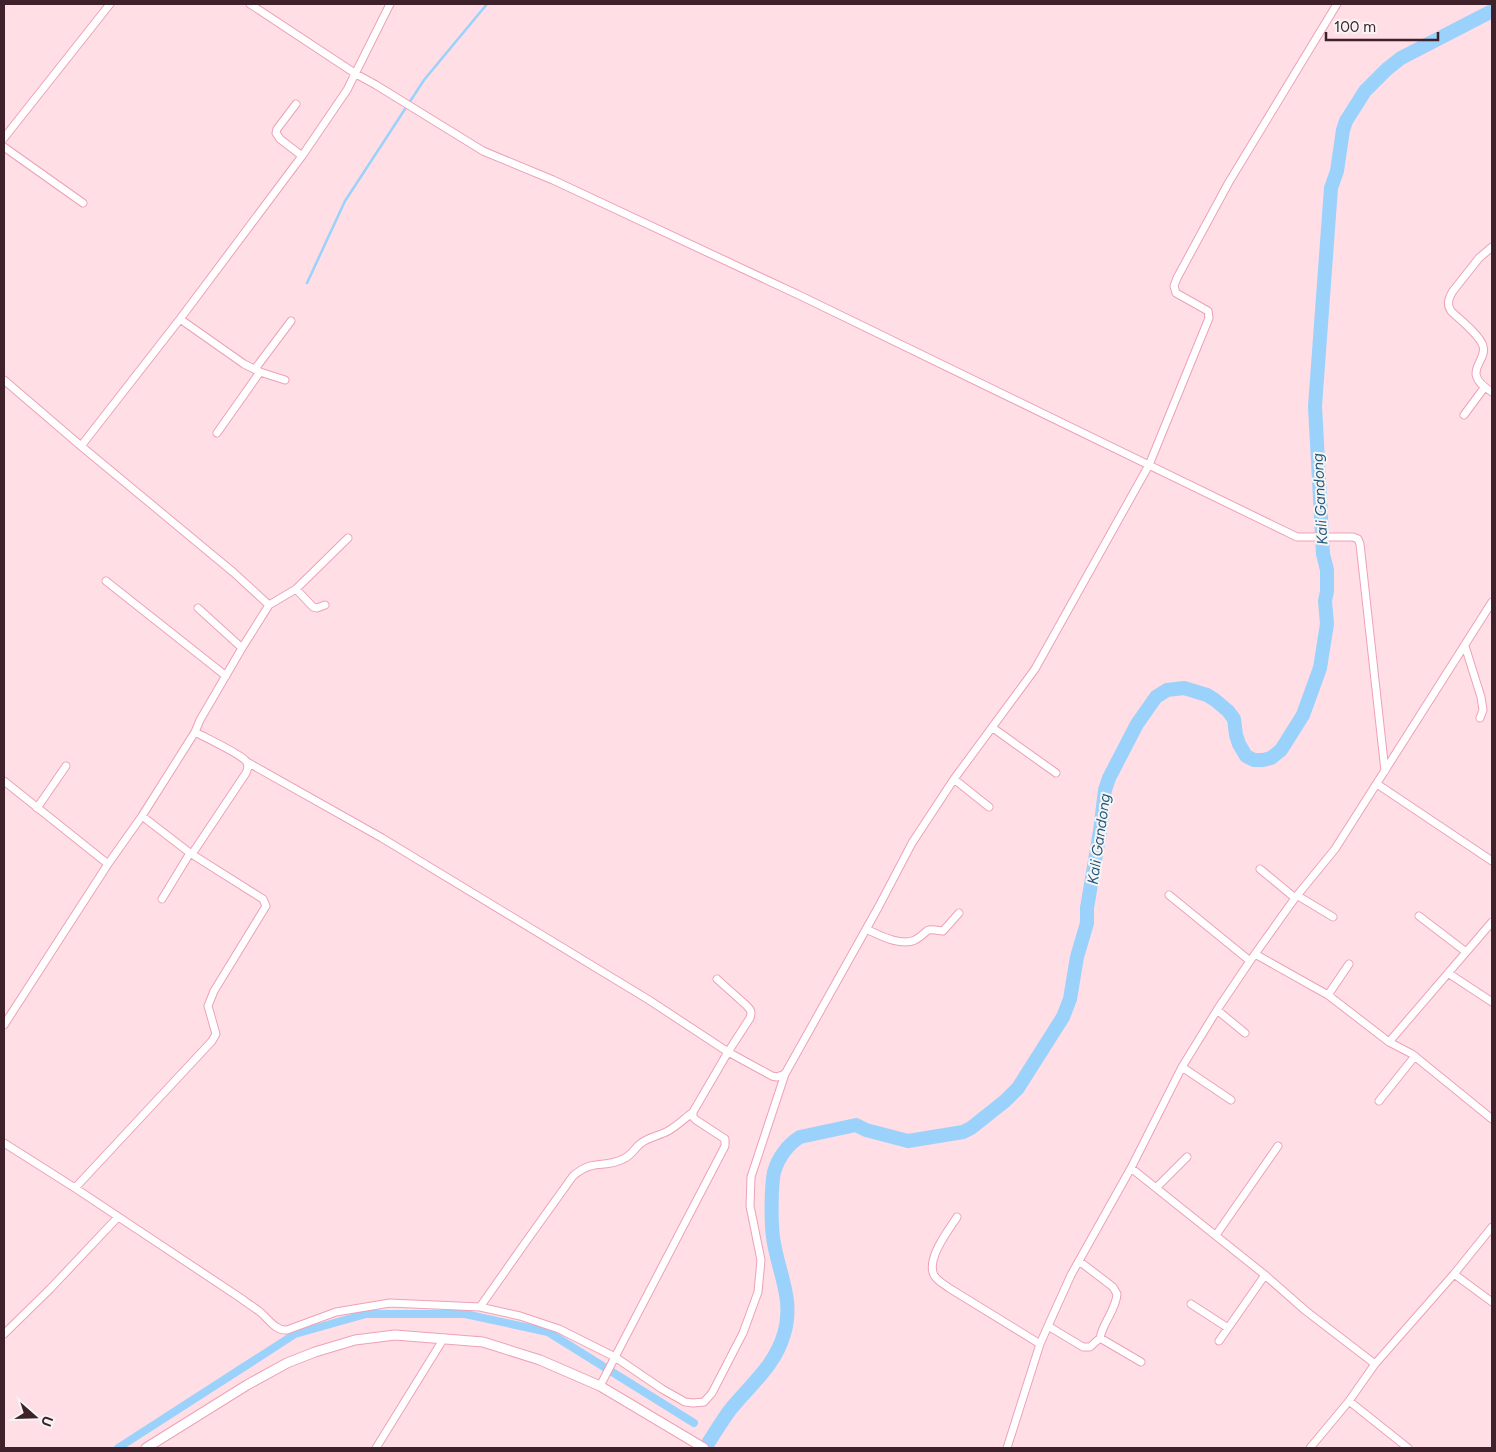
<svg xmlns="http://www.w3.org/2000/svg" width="1496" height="1452" viewBox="0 0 1496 1452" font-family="Figtree,sans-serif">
<rect width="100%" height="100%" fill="#ffdee6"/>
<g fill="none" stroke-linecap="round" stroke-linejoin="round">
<path stroke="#9ad2fc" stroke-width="2.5" d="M 307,283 L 345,201 L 424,80 L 487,4"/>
<path stroke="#9ad2fc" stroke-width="8" d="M 118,1448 L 295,1334 L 366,1314 L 465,1314 L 548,1332 L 694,1423"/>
<path stroke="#9ad2fc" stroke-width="14" d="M 705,1448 C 713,1436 721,1422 730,1410 C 750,1385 775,1366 784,1334 C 795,1299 777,1270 773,1237 C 771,1222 771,1187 774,1172 C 778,1158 788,1144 800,1137 L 856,1125 L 866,1130 L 908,1141 L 963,1132 L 971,1128 L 1005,1101 L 1018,1088 L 1063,1017 L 1070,999 L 1077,957 L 1087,923 L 1087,908 L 1100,831 L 1105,790 L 1109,778 L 1137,724 L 1156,697 L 1167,690 L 1184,688 L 1207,695 L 1215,700 L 1228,711 L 1234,719 L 1236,735 L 1239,744 L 1246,756 L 1254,760 L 1263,760 L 1271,758 L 1281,750 L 1303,715 L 1320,668 L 1327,624 L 1325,601 L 1327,591 L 1327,570 L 1323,554 L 1315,406 L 1331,188 L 1337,171 L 1343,130 L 1346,121 L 1365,91 L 1387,69 L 1401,58 L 1492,11"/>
<g stroke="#eea1b7" stroke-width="9">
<path id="minor" d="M 250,4 L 356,74 L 376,85 L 483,151 L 553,180 L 803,297 L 1297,537 L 1353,537 L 1358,539 L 1360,544 L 1385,771
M 296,104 L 277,129 L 276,133 L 280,139 L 302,156
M 4,138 L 110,4
M 4,147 L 83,203
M 1492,247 L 1479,258 L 1453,291 C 1449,297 1446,304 1451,311 C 1459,319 1480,335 1483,346 C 1488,362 1459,372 1492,392
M 180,319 L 244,364 L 260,372 L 285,380
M 255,369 L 291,321
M 4,380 L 81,446 L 233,572 L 269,605 L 242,648 L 200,720 L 195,732 L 142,816 L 108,864 L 4,1025
M 1464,415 L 1484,388
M 217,433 L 260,372
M 81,446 L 180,319 L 302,156 L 347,90 L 390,4
M 106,581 L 226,676
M 296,589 L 313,607 L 317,608 L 325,605
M 269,605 L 296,589 L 348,538
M 198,608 L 242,648
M 1465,646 L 1481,697 L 1483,710 L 1480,718
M 993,728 L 1056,773
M 247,762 L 382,838 L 649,1000 L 728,1052 L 750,1018 C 752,1012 751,1010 747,1006 L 717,979
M 954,779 L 989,807
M 4,781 L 108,864
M 1377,784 L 1492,861
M 37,808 L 66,766
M 192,854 L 246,773 C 248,769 249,765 246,761 C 239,753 206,738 195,732
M 1260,869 L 1295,898
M 1169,895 L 1250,961
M 1298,896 L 1333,917
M 162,899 L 190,853
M 1419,916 L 1466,952
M 866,929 C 879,935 901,947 915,940 C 932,930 921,928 943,931 L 959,913
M 1255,954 L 1328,995 L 1389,1042 L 1412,1054 L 1492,1119
M 1448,973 L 1492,1002
M 1328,995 L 1349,964
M 1217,1010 L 1245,1033
M 1389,1042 L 1492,922
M 1182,1067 L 1231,1100
M 785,1074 L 751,1177 L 750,1206 L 761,1260 L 758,1292 L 743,1333 L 712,1393 L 704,1402 L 693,1403 L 685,1402 L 662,1389 L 615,1357 L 725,1146 L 725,1139 L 696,1120 L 693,1117 L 693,1112 L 728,1052 L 772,1076 L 777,1077 L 785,1074 L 879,906 L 912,843 L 954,779 L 1035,669 L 1149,465 L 1209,318 L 1208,311 L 1176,293 L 1174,286 L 1177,278 L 1229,182 L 1337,4
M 1379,1101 L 1415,1056
M 4,1143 L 75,1188 L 242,1299 C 248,1304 254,1307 260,1312 C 268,1318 275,1331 287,1330 L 336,1312 L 390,1303 L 480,1307 L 520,1316 L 559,1329 L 615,1357 L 600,1386
M 1131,1168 L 1265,1275 L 1306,1311 L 1375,1364 L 1349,1401 L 1408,1448
M 75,1188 L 212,1041 L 216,1034 L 208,1006 L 214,991 L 266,906 L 263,899 L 190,853 L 142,816
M 1156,1188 L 1187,1157
M 957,1217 C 948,1231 926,1259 934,1275 C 937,1281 944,1284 949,1288 L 1040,1344
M 1216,1235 L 1278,1146
M 1079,1261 L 1113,1287 L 1117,1294 C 1116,1310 1103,1322 1100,1338 L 1141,1362
M 1454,1274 L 1492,1302
M 1191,1304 L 1228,1328
M 480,1307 L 525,1243 L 573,1176 C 594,1158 603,1169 623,1159 C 631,1156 634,1149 640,1144 C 648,1137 659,1136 668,1131 C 677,1126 685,1118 693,1112
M 1048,1326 L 1083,1347 L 1090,1347 L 1100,1338
M 4,1334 L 50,1289 L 118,1217
M 1219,1341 L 1265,1275
M 1375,1364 L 1454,1274 L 1492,1227
M 376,1448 L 444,1338
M 1007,1448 L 1040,1344 L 1048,1326 L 1071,1275 L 1131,1168 L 1182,1067 L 1217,1010 L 1250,961 L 1295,898 L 1335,849 L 1492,602
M 1310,1448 L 1349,1401"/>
</g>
<g stroke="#eea1b7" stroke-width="11">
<path id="tertiary" d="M 146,1448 L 247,1385 L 287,1363 L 315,1352 L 355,1340 L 395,1335 L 483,1342 L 540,1360 L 600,1386 L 704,1448"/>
</g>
<use href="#minor" stroke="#fff" stroke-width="7"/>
<use href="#tertiary" stroke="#fff" stroke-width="9"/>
</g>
<g text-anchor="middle" stroke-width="4" stroke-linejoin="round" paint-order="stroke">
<g font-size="15" font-style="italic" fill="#24587b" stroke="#f5f5f5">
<text transform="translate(1320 499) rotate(-93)" y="5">Kali Gandong</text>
<text transform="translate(1099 839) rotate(-82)" y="5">Kali Gandong</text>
</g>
</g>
<rect width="1496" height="1452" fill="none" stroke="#3f212b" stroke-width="10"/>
<g transform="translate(35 1417) rotate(110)" stroke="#f5f5f5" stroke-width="4" paint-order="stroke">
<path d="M0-4L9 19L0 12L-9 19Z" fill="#3f212b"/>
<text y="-8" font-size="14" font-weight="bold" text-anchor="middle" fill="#3f212b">U</text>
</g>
<path d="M1326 32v8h112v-8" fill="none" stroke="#3f212b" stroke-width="2.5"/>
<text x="1334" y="32" font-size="15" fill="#3f212b" stroke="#f5f5f5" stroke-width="4" paint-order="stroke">100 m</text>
</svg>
